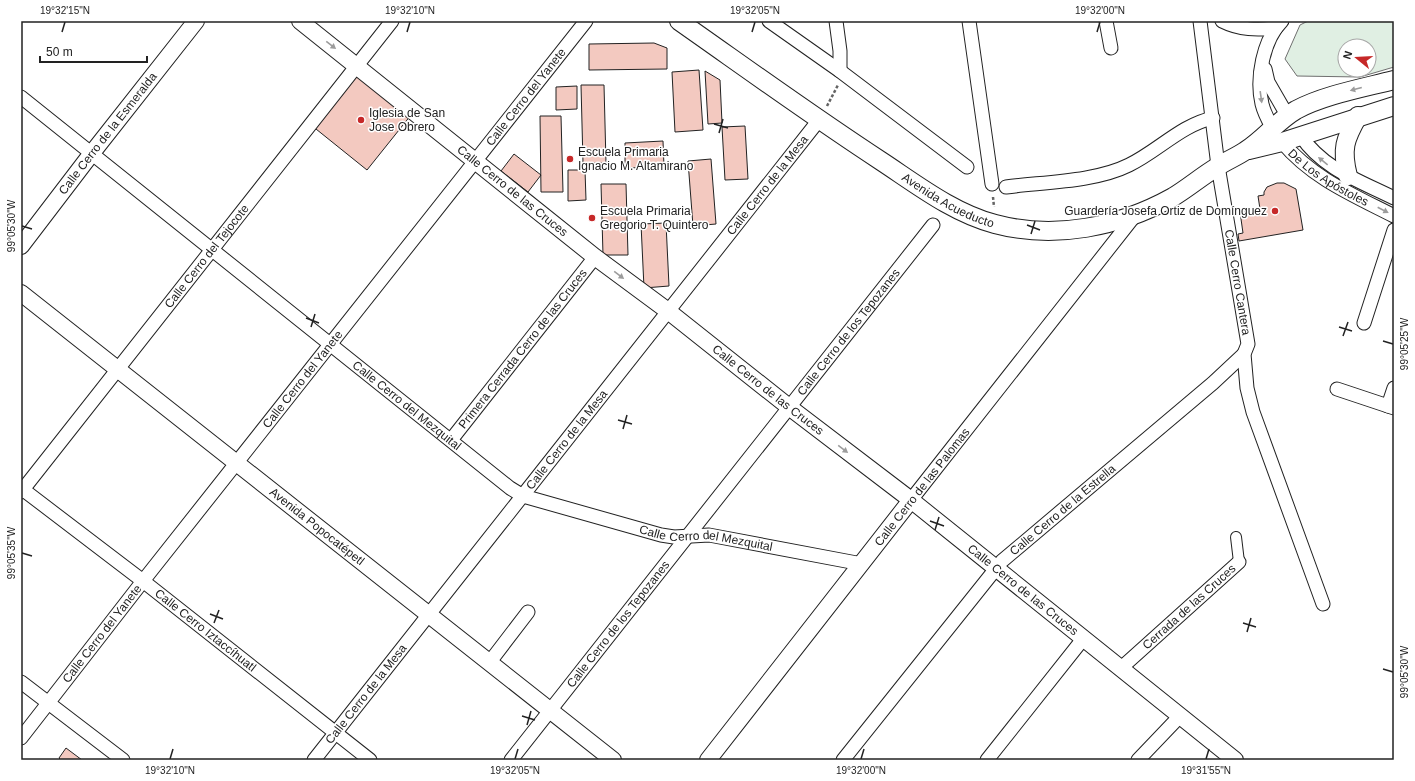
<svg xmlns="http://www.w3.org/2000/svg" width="1415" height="781" viewBox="0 0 1415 781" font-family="Arial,sans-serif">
<rect width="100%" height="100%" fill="#fff"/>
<path fill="#e0efe3" stroke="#6f6f6f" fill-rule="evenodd" d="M 1308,21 L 1394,21 L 1394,67 L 1360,77 L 1297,76 L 1285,59 L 1300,25 ZM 1345,46 L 1369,46 L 1369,70 L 1345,70 Z"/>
<path fill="#f3c9c0" stroke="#222" d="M 654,43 L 667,48 L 667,69 L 589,70 L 589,44 Z
M 354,70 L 411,115 L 367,170 L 311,125 Z
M 699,70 L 703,130 L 675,132 L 672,72 Z
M 705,71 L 720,80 L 722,123 L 708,124 Z
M 581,85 L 604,85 L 606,163 L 583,163 Z
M 577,86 L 577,109 L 556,110 L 556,87 Z
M 540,116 L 561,116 L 563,192 L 541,192 Z
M 745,126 L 748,179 L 725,180 L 722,127 Z
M 663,141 L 664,167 L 625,168 L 625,143 Z
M 514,154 L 541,175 L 528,192 L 501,171 Z
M 711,159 L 716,224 L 693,226 L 688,161 Z
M 568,170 L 585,170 L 586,200 L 568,201 Z
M 1277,183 L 1284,183 L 1296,189 L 1303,230 L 1239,241 L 1238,234 L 1243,233 L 1240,212 L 1260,209 L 1258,196 L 1264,195 L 1264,192 L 1267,187 Z
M 601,184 L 626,184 L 628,255 L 603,255 Z
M 666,223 L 669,286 L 644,288 L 641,224 Z
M 66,748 L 82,760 L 61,760 L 59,758 Z"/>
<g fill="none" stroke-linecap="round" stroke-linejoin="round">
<g stroke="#222" stroke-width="12">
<path id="pedestrian" d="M 1236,537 L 1239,562"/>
</g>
<g stroke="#222" stroke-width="15">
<g id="minor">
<path d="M 769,21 L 840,71 L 967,167"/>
<path d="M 836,21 L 840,51 L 840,71"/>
<path d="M 969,21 L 992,184"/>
<path d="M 1106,21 L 1111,48"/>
<path id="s1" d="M 1200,21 L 1218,166 L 1248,344 L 1244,354 L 1247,388 L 1253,412 L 1323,604"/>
<path d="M 1222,21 C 1240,30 1257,30 1276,28"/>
<path d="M 1265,69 L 1268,82 L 1287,115"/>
<path id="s2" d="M 21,97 L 510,488 L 523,496 L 661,535 L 674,537 L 709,535 L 862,564"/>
<path d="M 1272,127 C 1268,120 1264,112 1262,104 C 1256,78 1263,40 1282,21"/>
<path d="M 1301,136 C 1323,169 1360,181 1394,198"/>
<path id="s3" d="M 1282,142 C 1312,178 1353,195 1394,216"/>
<path d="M 1006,187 C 1044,182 1095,182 1129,165 C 1158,151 1181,125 1213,118"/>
<path d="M 1364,323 L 1394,230"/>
<path d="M 1337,389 L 1394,408"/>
<path d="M 1388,406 L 1394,388"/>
<path id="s4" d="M 451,440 L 595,257"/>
<path id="s5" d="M 21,488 L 143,581 L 370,760"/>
<path id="s6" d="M 21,492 L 392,21"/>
<path d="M 911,500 L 1136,214"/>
<path d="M 489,663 L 528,612"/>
<path id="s7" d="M 1120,669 L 1239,562"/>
<path d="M 21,682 L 123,760"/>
<path id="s8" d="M 21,738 L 143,581 L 586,21"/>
<path id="s9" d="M 314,760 L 819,120"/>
<path id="s10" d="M 511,760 L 933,225"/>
<path id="s11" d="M 843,760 L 1002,561 L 1213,383 L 1244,354"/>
<path d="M 987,760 L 1083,639"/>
<path d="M 1138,760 L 1180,716"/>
</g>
</g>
<g stroke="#222" stroke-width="18">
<g id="tertiary">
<path id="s12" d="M 300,21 L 595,257 L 668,311 L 789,407 L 911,500 L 1235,760"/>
<path id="s13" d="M 21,246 L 92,153 L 196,21"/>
<path id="s14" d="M 21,293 L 613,760"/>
<path d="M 708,760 L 911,500"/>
</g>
</g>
<g stroke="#222" stroke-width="20">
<g id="secondary">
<path id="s15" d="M 679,21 C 746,68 812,116 881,161 C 916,184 953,213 995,224 C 1055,240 1119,227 1173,197 C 1188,188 1202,176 1217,167 C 1226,161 1236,157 1245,151 C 1264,139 1277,121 1296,110 C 1324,95 1363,88 1394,80"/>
<path d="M 1249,150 L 1282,142 L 1394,106"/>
<path d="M 1348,176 C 1341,149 1345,139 1358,116"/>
</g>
</g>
<path stroke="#646464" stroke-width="2.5" stroke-dasharray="3 2" stroke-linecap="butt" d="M 827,106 L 838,85
M 993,197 L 994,207"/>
<use href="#pedestrian" stroke="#fff" stroke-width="10"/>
<use href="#minor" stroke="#fff" stroke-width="13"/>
<use href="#tertiary" stroke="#fff" stroke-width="16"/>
<use href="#secondary" stroke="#fff" stroke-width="18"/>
</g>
<defs><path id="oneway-solid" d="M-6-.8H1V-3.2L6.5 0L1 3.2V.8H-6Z"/></defs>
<g fill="#9c9c9c">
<use href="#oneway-solid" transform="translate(331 45) rotate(38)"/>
<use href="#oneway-solid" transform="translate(1356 89) rotate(165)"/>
<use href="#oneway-solid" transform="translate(1261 97) rotate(82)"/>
<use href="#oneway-solid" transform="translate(1323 161) rotate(-141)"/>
<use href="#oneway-solid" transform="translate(1383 210) rotate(27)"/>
<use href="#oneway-solid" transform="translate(619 275) rotate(37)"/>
<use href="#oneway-solid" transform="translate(843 449) rotate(37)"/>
</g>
<path fill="none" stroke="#222" stroke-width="1.5" d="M 62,32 L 65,22M 407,32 L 410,22M 752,32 L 755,22M 1097,32 L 1100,22M 714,124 L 728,128M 719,133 L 723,119M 1027,225 L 1040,230M 22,226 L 32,229M 1031,234 L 1035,221M 306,318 L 319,323M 311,327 L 315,314M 1339,327 L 1352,331M 1343,336 L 1348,322M 1383,341 L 1393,344M 618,420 L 632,424M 623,429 L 627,415M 930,521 L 944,526M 935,530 L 939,517M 22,553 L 32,556M 210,614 L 223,619M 214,623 L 219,610M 1243,623 L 1256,627M 1247,632 L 1251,618M 1383,669 L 1393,672M 522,716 L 535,720M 527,725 L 531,711M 170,759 L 173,749M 515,759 L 518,749M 861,759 L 864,749M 1206,759 L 1209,749"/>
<g fill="#c62828" stroke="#fff" stroke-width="1.5">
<circle cx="361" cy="120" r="4"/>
<circle cx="570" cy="159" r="4"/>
<circle cx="1275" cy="211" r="4"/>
<circle cx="592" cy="218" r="4"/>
</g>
<g text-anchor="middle" stroke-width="3" stroke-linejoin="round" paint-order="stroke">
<g font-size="12" fill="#222" stroke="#fff">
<text dy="4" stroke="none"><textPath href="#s8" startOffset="816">Calle Cerro del Yanete</textPath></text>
<text dy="4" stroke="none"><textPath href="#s13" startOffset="142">Calle Cerro de la Esmeralda</textPath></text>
<text dy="4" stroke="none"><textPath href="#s3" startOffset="59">De Los Apóstoles</textPath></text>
<text dy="4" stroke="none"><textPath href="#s9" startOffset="732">Calle Cerro de la Mesa</textPath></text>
<text dy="4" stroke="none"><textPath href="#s12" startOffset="272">Calle Cerro de las Cruces</textPath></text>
<text dy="4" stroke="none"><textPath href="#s15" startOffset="324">Avenida Acueducto</textPath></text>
<text dy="4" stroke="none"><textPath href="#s6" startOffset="300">Calle Cerro del Tejocote</textPath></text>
<text dy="4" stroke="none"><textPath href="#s1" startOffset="264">Calle Cerro Cantera</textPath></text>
<text dy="4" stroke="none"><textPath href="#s10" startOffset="545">Calle Cerro de los Tepozanes</textPath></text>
<text dy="4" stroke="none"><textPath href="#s4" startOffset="116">Primera Cerrada Cerro de las Cruces</textPath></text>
<text dy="4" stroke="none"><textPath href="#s8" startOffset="456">Calle Cerro del Yanete</textPath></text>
<text dy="4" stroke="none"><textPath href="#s12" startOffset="596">Calle Cerro de las Cruces</textPath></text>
<text dy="4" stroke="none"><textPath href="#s2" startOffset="494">Calle Cerro del Mezquital</textPath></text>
<text dy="4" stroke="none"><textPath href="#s9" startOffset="408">Calle Cerro de la Mesa</textPath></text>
<text transform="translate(922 487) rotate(-52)" y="4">Calle Cerro de las Palomas</text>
<text dy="4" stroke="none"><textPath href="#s11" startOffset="334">Calle Cerro de la Estrella</textPath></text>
<text dy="4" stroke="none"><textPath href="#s14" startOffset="377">Avenida Popocatépetl</textPath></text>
<text dy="4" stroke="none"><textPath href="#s2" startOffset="830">Calle Cerro del Mezquital</textPath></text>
<text dy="4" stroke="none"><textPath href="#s12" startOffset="920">Calle Cerro de las Cruces</textPath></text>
<text dy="4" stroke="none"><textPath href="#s7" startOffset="93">Cerrada de las Cruces</textPath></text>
<text dy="4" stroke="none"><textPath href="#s10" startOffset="173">Calle Cerro de los Tepozanes</textPath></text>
<text dy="4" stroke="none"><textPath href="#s5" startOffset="233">Calle Cerro Iztaccíhuatl</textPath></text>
<text dy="4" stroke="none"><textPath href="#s8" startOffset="132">Calle Cerro del Yanete</textPath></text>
<text dy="4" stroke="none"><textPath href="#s9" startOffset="84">Calle Cerro de la Mesa</textPath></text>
</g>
<g font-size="12" fill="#222" stroke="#fff" text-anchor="start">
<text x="369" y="117">Iglesia de San<tspan x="369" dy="14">Jose Obrero</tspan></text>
<text x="578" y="156">Escuela Primaria<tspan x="578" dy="14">Ignacio M. Altamirano</tspan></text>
<text x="600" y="215">Escuela Primaria<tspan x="600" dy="14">Gregorio T. Quintero</tspan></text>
<text x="1267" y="215" text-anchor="end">Guardería Josefa Ortiz de Domínguez</text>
</g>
</g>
<rect width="1415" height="781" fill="none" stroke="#ffffff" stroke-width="44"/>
<g transform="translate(1357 58) rotate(288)"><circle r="19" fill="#ffffff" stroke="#a7a7a7"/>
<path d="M0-3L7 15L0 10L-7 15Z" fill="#c62828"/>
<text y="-6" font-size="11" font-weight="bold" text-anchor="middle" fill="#222222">N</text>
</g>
<path d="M40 56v6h107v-6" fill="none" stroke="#222222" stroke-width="2"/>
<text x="46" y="56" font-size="12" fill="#222222" stroke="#ffffff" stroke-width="3" paint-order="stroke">50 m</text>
<rect x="22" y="22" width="1371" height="737" fill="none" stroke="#222" stroke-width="1.5"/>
<g font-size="10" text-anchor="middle" fill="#222">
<text x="65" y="14">19°32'15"N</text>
<text x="410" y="14">19°32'10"N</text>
<text x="755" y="14">19°32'05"N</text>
<text x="1100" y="14">19°32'00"N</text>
<text transform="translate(11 226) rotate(-90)" y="4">99°05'30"W</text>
<text transform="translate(1404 344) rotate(-90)" y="4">99°05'25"W</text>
<text transform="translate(11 553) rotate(-90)" y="4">99°05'35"W</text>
<text transform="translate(1404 672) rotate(-90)" y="4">99°05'30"W</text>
<text x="170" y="774">19°32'10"N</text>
<text x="515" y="774">19°32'05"N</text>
<text x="861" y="774">19°32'00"N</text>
<text x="1206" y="774">19°31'55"N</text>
</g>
</svg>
